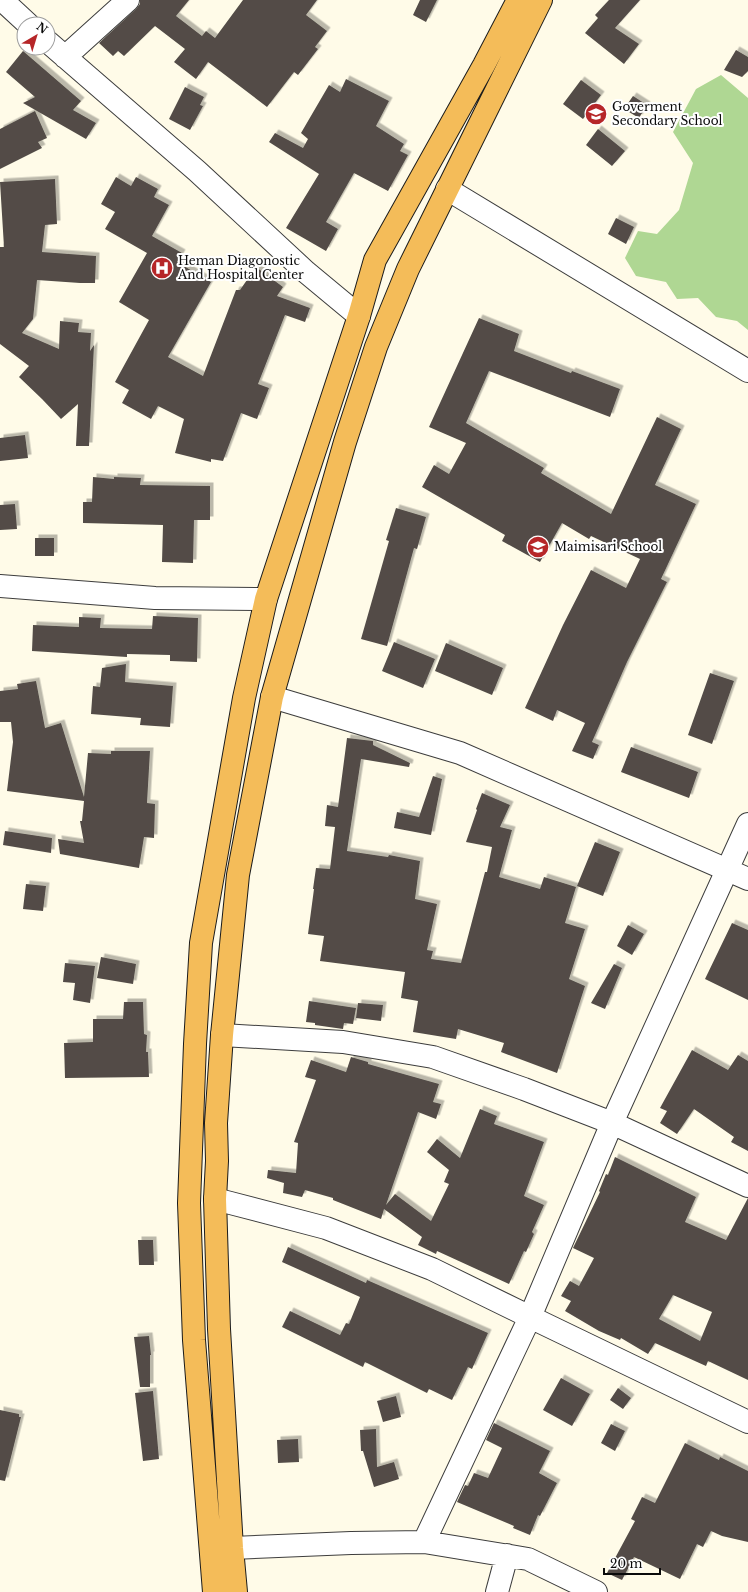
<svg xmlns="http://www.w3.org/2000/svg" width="748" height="1592" viewBox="0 0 748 1592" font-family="'Libre Baskerville',serif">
<defs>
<filter id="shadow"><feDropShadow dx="3.5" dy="-3.5" stdDeviation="0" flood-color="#0004"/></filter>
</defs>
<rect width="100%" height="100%" fill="#fffbe8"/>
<path fill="#afd793" d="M 721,75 L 748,98 L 748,330 L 737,321 L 716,317 L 698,298 L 677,299 L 666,282 L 636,276 L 625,258 L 638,231 L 657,234 L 679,210 L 693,163 L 673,132 L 696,89 Z"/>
<path fill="#524c47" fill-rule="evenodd" filter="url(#shadow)" d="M 140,0 L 189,0 L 176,16 L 202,36 L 206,31 L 215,38 L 243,0 L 317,0 L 306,15 L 327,31 L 315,47 L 318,49 L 298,75 L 294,72 L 267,107 L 208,62 L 196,79 L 174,62 L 185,49 L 155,26 L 124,56 L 118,51 L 113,56 L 99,43 L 136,9 L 140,4 Z
M 420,0 L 437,0 L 426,22 L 413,15 Z
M 609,0 L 640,0 L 615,28 L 639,44 L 624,64 L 585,33 L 598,18 L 595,15 Z
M 736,50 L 748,57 L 748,71 L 742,77 L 724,70 Z
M 23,51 L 81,101 L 73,110 L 96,123 L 86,139 L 23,103 L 35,97 L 6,72 Z
M 346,79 L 389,101 L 376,126 L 404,144 L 400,151 L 408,155 L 388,191 L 354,173 L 326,222 L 338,229 L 326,251 L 286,228 L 319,174 L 269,142 L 275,133 L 303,148 L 308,139 L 301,133 L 329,85 L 340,92 Z
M 581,80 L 601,95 L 583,119 L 563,104 Z
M 185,87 L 204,97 L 200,105 L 203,106 L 190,130 L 169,119 Z
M 633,96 L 647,105 L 639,118 L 624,109 Z
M 35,111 L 47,138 L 38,142 L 42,148 L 0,169 L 0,129 Z
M 598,129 L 625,151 L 612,166 L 586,145 Z
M 116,177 L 131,186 L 136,177 L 158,189 L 154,197 L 169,205 L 152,236 L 182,253 L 177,262 L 211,282 L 168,357 L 203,376 L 236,290 L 240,290 L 256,267 L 283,287 L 277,296 L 310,308 L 305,322 L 285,315 L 258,384 L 269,388 L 257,419 L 241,413 L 223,461 L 211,459 L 211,462 L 175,453 L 184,419 L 158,406 L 151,419 L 122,403 L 129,390 L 115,382 L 149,320 L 119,302 L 147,253 L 105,229 L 115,212 L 101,204 Z
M 55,179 L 57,224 L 45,225 L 42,252 L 96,256 L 95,283 L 80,283 L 37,280 L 33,319 L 22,333 L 59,349 L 60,321 L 79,323 L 78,332 L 91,333 L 90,351 L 94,345 L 89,446 L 76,446 L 78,404 L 61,419 L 42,399 L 19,377 L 29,366 L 0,344 L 0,247 L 4,247 L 0,182 Z
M 616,218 L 634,227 L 626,244 L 608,234 Z
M 479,318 L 519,334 L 514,351 L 571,373 L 572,371 L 620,389 L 610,417 L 489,371 L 466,423 L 544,468 L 541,473 L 611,514 L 657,417 L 681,429 L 655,485 L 696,504 L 661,579 L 667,582 L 627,662 L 592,742 L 599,745 L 593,759 L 572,751 L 585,723 L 557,710 L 553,721 L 525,708 L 563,625 L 591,570 L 626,588 L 640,559 L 591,536 L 589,539 L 562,523 L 540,562 L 502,541 L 505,535 L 422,487 L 434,465 L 449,474 L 466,443 L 429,427 Z
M 25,435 L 28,458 L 0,461 L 0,438 Z
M 93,477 L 114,479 L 114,477 L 141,478 L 140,485 L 210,486 L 210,520 L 194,520 L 193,563 L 162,562 L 163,525 L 83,523 L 83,502 L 92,502 Z
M 15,504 L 17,529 L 0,530 L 0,505 Z
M 396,508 L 426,517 L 417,549 L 414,548 L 387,646 L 361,639 L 389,541 L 386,540 Z
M 35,538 L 54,538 L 54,556 L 35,556 Z
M 153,616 L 198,618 L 197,662 L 170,661 L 170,655 L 127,654 L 127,657 L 32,651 L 33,625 L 79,627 L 79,617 L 101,618 L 100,628 L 152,629 Z
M 394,642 L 435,659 L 423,688 L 382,671 Z
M 446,643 L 503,668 L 492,695 L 435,671 Z
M 126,664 L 125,682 L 173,686 L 170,727 L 140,725 L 141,718 L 91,714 L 93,686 L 100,687 L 102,668 Z
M 710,673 L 734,681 L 712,744 L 688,735 Z
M 36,681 L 45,728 L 61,723 L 84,797 L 88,753 L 111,754 L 111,751 L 150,751 L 147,803 L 155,804 L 154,838 L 144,837 L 139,868 L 60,854 L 58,839 L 84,843 L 80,821 L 82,821 L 84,801 L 7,791 L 13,742 L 11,722 L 0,722 L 0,691 L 18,689 L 17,684 Z
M 347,738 L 373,741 L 373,745 L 410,763 L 409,767 L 361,759 L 347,851 L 388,857 L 389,855 L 420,861 L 415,899 L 437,904 L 427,950 L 433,951 L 431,959 L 461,963 L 485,872 L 487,872 L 492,847 L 466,842 L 477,810 L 476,809 L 482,793 L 510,805 L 500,827 L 512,830 L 499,877 L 540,889 L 544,877 L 576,887 L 565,923 L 585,929 L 569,979 L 585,986 L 557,1073 L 501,1052 L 504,1043 L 458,1029 L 456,1039 L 413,1032 L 418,1001 L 401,998 L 405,972 L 320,961 L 324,936 L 308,934 L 314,889 L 313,889 L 316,868 L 330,869 L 335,827 L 325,826 L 327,805 L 338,807 Z
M 631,747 L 698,772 L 689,798 L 621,772 Z
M 433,776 L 442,779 L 431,835 L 394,828 L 397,812 L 419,817 Z
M 5,831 L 52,838 L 51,853 L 3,845 Z
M 595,842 L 620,852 L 603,896 L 577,886 Z
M 26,884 L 46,886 L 43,911 L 23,909 Z
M 732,923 L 748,930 L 748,1000 L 705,979 Z
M 628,925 L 644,934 L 632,955 L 617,946 Z
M 101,957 L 136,964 L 133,984 L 97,978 Z
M 65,963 L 95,966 L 90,1003 L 73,1000 L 75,983 L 63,982 Z
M 614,964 L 622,968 L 605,1009 L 591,1003 Z
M 309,1001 L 356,1008 L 353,1024 L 344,1023 L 343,1029 L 315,1025 L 315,1023 L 306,1022 Z
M 124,1002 L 143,1002 L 144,1034 L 147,1035 L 146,1052 L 148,1052 L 149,1077 L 65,1078 L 64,1043 L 93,1042 L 93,1019 L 123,1019 Z
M 358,1003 L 383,1005 L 381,1021 L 356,1018 Z
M 692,1050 L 728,1070 L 738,1055 L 748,1061 L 748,1151 L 731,1142 L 734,1137 L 694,1109 L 677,1134 L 660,1123 L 667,1111 L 660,1108 Z
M 351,1057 L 368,1062 L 368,1064 L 439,1084 L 433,1102 L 441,1104 L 436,1119 L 418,1112 L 386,1205 L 395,1194 L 431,1221 L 449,1184 L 444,1182 L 449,1170 L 427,1152 L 437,1139 L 460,1158 L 480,1109 L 497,1116 L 494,1124 L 544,1142 L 524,1196 L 544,1205 L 532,1232 L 534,1234 L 526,1252 L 524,1251 L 509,1284 L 437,1251 L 436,1254 L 418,1245 L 422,1237 L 384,1209 L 381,1219 L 333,1200 L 333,1198 L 305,1190 L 302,1197 L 283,1193 L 284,1183 L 267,1178 L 268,1170 L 296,1173 L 298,1143 L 294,1142 L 316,1080 L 305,1077 L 311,1060 L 346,1072 Z
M 615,1157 L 696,1197 L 685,1222 L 726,1240 L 748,1198 L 748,1380 L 708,1361 L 706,1366 L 655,1343 L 648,1354 L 621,1338 L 620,1340 L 599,1331 L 565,1311 L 571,1301 L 561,1296 L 570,1281 L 579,1286 L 594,1258 L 573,1248 L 600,1192 L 599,1191 L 606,1174 L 608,1175 ZM 673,1295 L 712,1312 L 700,1341 L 659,1319 Z
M 138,1240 L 153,1240 L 154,1265 L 139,1265 Z
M 288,1247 L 366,1283 L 367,1280 L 488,1333 L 472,1369 L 468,1367 L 452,1400 L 429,1389 L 427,1393 L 365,1362 L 363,1367 L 282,1327 L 290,1311 L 340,1335 L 346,1323 L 349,1324 L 360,1297 L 282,1262 Z
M 149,1336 L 151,1355 L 150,1355 L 150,1387 L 140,1387 L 134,1337 Z
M 561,1378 L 590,1394 L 572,1426 L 543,1410 Z
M 618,1388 L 631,1398 L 623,1409 L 610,1400 Z
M 153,1391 L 159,1459 L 143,1461 L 135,1393 Z
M 396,1396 L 401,1417 L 383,1422 L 377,1401 Z
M 0,1410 L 19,1414 L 19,1417 L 21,1417 L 5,1481 L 0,1480 Z
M 494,1423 L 550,1451 L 539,1473 L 557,1483 L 540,1516 L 538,1515 L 530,1535 L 513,1528 L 514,1526 L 457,1502 L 465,1485 L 468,1486 L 474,1473 L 488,1478 L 502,1448 L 486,1440 Z
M 611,1424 L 625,1431 L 615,1451 L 601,1443 Z
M 376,1429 L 377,1467 L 394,1462 L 399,1479 L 374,1487 L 363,1451 L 361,1451 L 360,1430 Z
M 298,1439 L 299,1462 L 278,1463 L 277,1440 Z
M 685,1443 L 719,1460 L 720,1457 L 748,1471 L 748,1542 L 722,1536 L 711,1531 L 703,1547 L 697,1544 L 680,1579 L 634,1557 L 622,1580 L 607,1573 L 635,1521 L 631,1519 L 642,1497 L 655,1503 Z"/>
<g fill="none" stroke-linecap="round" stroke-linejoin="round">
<g stroke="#3d3d3d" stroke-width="24">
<path id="minor" d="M 2,0 L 28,24
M 48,42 L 197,171 L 306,272 L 359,316
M 65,57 L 128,0
M 447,189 L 748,371
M 0,586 L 155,598 L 266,599
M 272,697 L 460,753 L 748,879
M 222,1035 L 343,1042 L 433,1057 L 524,1089 L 612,1123 L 748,1186
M 215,1199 L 326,1228 L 432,1269 L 530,1317 L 748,1422
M 424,1542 L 530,1317 L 612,1123 L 748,824
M 232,1548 L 351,1543 L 424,1542 L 528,1559 L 596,1592
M 497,1592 L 507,1555"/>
</g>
<g stroke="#1b1b1b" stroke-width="24">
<path id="trunk" d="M 214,1592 L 194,1340 L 189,1203 L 195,1044 L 201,943 L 244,698 L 266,599 L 359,316 L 375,260 L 484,65 L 518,0
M 236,1592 L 232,1548 L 219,1329 L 215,1199 L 217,1161 L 216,1123 L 222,1035 L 238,875 L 272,697 L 345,442 L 376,347 L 408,269 L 541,0"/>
</g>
<use href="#minor" stroke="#fff" stroke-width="22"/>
<use href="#trunk" stroke="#f4bc59" stroke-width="22"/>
</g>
<defs>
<g id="school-disc" transform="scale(1.15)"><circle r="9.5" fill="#b62628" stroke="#fff"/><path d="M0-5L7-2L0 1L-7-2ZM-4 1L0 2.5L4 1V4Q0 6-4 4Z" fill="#fff"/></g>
<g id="hospital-disc" transform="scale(1.15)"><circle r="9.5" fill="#b62628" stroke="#fff"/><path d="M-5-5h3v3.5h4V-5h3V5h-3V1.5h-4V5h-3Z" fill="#fff"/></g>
</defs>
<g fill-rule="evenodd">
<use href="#school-disc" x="596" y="114"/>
<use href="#hospital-disc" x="162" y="268"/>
<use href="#school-disc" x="538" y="547"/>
</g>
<g text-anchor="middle" stroke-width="4" stroke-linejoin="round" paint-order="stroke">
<g font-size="12" fill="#0a0a0a" stroke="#fff" text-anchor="start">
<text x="612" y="111">Goverment<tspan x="612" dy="14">Secondary School</tspan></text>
<text x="178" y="265">Heman Diagonostic<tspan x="178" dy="14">And Hospital Center</tspan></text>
<text x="554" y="551">Maimisari School</text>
</g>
</g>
<g transform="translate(36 36) rotate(38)"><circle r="19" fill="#ffffff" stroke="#9d9d9d"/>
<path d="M0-3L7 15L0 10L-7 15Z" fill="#b62628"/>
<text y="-6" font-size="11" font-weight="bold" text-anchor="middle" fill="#0a0a0a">N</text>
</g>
<path d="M604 1568v6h56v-6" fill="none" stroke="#0a0a0a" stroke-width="2"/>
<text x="610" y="1568" font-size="12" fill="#0a0a0a" stroke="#ffffff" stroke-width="3" paint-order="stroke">20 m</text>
</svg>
